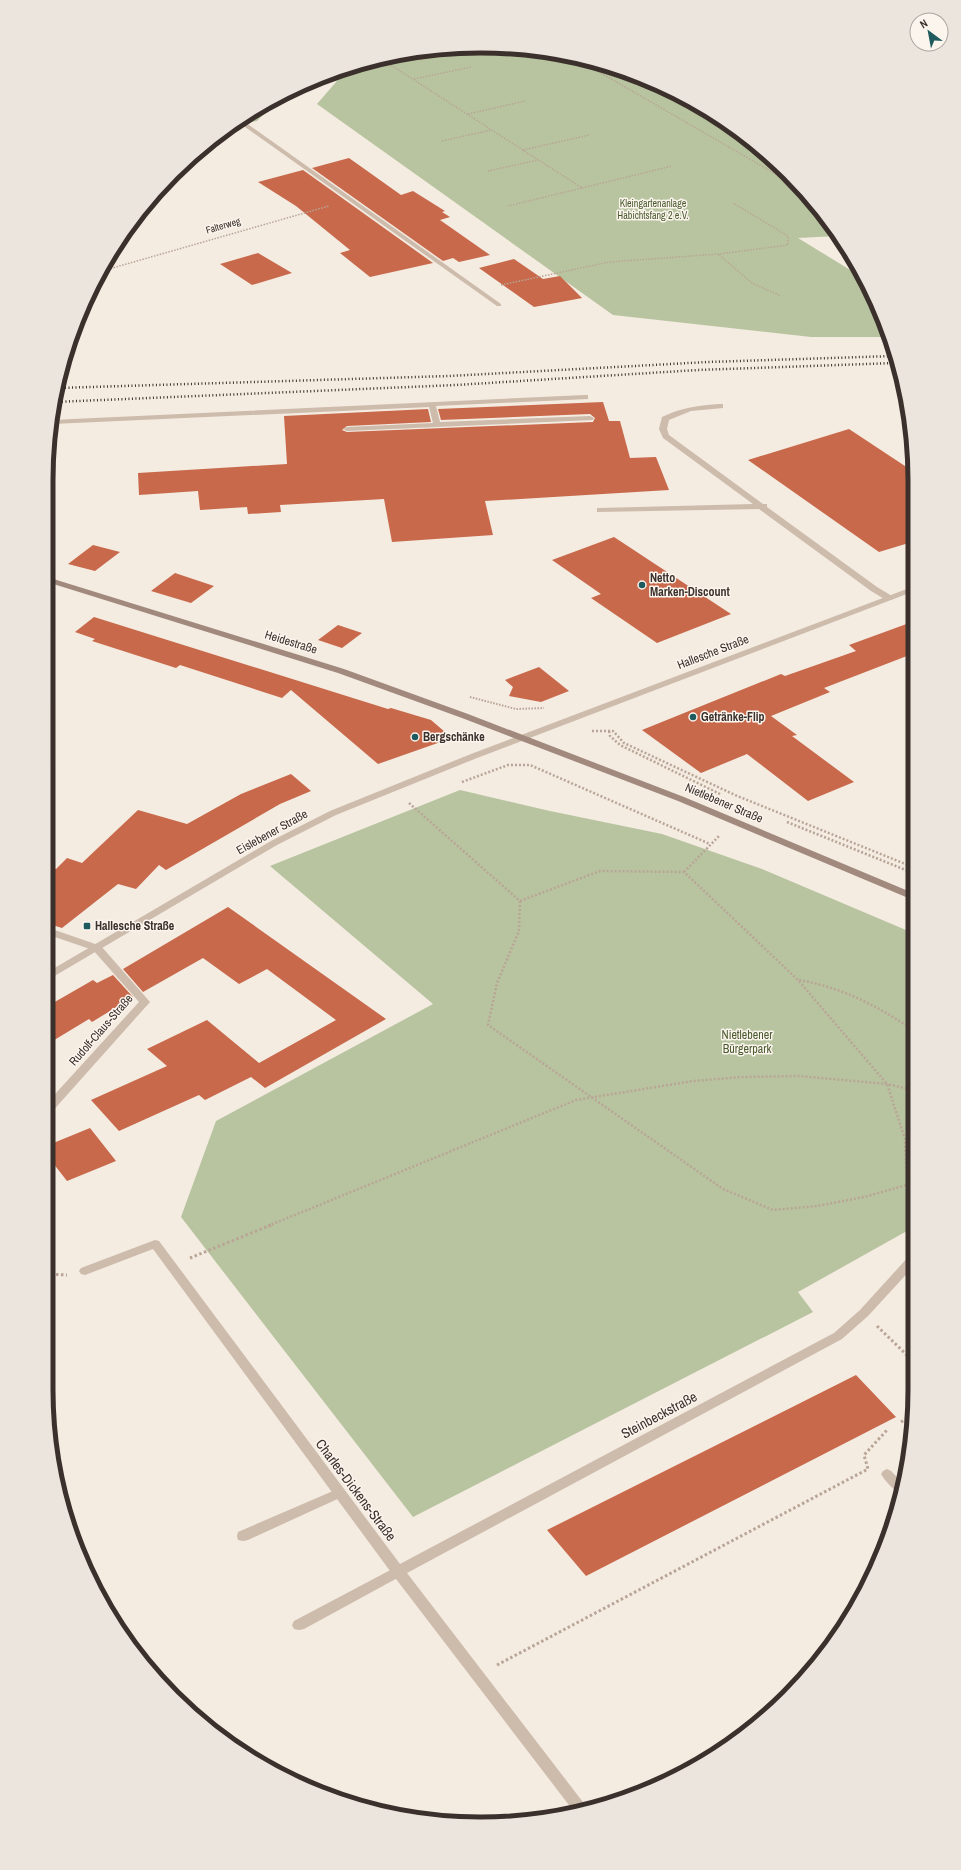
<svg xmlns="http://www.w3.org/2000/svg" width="961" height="1870" viewBox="0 0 961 1870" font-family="'Archivo Narrow',sans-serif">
<rect width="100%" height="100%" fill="#f4ebe1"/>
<path fill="#b8c4a0" d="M 509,47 L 593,61 L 672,91 L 745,136 L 825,216 L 837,236 L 798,238 L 860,276 L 882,314 L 888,337 L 811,337 L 613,315 L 317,104 L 349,67 L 412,54 L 412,53 L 424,50 Z
M 281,96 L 257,121 L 249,122 L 243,119 L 263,104 Z
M 460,790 L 550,811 L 662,834 L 762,869 L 913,933 L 914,1227 L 798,1292 L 813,1312 L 413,1517 L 181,1217 L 216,1121 L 433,1004 L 270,866 Z"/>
<path fill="#c8694b" d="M 349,158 L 401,195 L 413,191 L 445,211 L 442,212 L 450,217 L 440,220 L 490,255 L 459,262 L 453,258 L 443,261 L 312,168 Z
M 303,170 L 433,263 L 370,277 L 340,253 L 350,250 L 296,206 L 258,182 Z
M 258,253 L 292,273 L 252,285 L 220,264 Z
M 514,259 L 543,279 L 560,276 L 582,298 L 534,307 L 479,268 Z
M 603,402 L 609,421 L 620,421 L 630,458 L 656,457 L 669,490 L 485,501 L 493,535 L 392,542 L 384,499 L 280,505 L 281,512 L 248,514 L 247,507 L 200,510 L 198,491 L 139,495 L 138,473 L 287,464 L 284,416 L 428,409 L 431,422 L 347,426 L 342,430 L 347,432 L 593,422 L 595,418 L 590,414 L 441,420 L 438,409 Z
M 849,429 L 911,470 L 912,542 L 879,552 L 748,460 Z
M 614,537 L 731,614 L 657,643 L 591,598 L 601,594 L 552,560 Z
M 93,545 L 120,552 L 95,571 L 68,564 Z
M 175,573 L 214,586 L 191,603 L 151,591 Z
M 94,617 L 388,709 L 391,708 L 431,720 L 452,738 L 378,764 L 291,690 L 282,698 L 180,665 L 176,668 L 92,641 L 95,639 L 75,632 Z
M 912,622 L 912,654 L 824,688 L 830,692 L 771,716 L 797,735 L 792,736 L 854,782 L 808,801 L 747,754 L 701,773 L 642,730 L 781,674 L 785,676 L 856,651 L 849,645 Z
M 338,625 L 362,633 L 342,648 L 318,640 Z
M 539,667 L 569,691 L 541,702 L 509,696 L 513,687 L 505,680 Z
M 291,774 L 311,791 L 280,804 L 166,870 L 159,865 L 136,889 L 118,884 L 62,928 L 46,923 L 47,866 L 56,869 L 67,858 L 82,863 L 138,810 L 187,824 L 241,794 Z
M 228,907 L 386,1019 L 265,1088 L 251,1077 L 205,1100 L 199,1095 L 119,1131 L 91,1100 L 167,1066 L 147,1049 L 207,1020 L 259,1063 L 336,1020 L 267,969 L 239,984 L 203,958 L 143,992 L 123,969 Z
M 113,975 L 133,997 L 92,1022 L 89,1019 L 46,1045 L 46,1007 L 93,980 L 97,983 Z
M 90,1128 L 116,1161 L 67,1181 L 46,1154 L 46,1146 Z
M 856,1375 L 896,1417 L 586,1576 L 547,1530 Z"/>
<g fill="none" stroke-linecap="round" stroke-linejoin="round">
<path stroke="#b9a596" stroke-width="1.5" stroke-dasharray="1.5 1.5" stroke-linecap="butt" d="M 575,58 L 793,184
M 383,60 L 582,188 L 508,206
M 414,79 L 471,67
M 468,114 L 525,101
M 442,141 L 491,130
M 523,150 L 589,135
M 488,171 L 538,160
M 582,188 L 672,166
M 719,255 L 752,283 L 781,296
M 102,271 L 329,206
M 501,285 L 609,262 L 719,254 L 788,245 L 788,236 L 733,203"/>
<path stroke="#b9a596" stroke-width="2" stroke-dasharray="1.5 1.5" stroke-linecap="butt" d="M 470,697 L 516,709 L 544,708"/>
<path stroke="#b9a596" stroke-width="2.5" stroke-dasharray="2 2" stroke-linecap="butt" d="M 592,731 L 613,731 L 624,743 L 735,795 L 913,867
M 609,731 L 610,736 L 620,745 L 720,794
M 462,782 L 508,765 L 530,765 L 710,844
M 409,803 L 520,901 L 519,931 L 497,983 L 488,1025 L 723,1189 L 773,1210 L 817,1206 L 864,1197 L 907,1185 L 913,1196
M 787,822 L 913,873
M 684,872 L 720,835
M 520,901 L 600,871 L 684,872 L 798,980 L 887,1084 L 905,1139 L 907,1185 L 913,1182
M 799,980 C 843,988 876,1005 913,1030
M 268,1226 L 576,1100 L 693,1081 L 742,1077 L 799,1076 L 887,1084 L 913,1090"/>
<path stroke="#b9a596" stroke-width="3" stroke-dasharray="2.5 2.5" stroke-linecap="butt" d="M 190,1258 L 271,1225
M 46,1274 L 67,1275
M 877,1326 L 914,1362
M 901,1422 L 914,1414
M 497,1665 L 868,1469 L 864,1455 L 888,1429"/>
<path fill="#cdbbac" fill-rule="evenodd" d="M 585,395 L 588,395 L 588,399 L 436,406 L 440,422 L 590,416 L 594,418 L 593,420 L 347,431 L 343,429 L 347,427 L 433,423 L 429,407 L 52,424 L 52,420 Z
M 720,404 L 723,404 L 723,408 L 691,411 L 669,420 L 667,429 L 669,435 L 763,504 L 767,504 L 767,507 L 877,587 L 892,596 L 892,600 L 886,600 L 871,591 L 759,509 L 597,512 L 597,508 L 600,508 L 753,504 L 663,438 L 659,429 L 662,417 C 680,408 700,405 720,404 Z
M 46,927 L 101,946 L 102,948 L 97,951 L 93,950 L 46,934 Z
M 887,1469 L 891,1471 L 903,1483 L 902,1494 C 894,1491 885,1481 881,1474 L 883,1471 Z
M 340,1488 L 344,1490 L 346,1493 L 344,1496 L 248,1540 L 243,1541 L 238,1540 L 237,1536 L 238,1532 Z
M 398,1566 L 403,1567 L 405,1571 L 403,1575 L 304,1629 L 299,1630 L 294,1629 L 292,1625 L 294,1621 Z"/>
<path fill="#cdbbac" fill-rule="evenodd" d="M 242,120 L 501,304 L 501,306 L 497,306 L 238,122 Z
M 97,945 L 101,946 L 150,1002 L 50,1114 L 46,1115 L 46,1104 L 139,1002 L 93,950 L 92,948 Z
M 155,1240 L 159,1241 L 400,1564 L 834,1333 L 860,1310 L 910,1255 L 914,1254 L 914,1266 L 868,1316 L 842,1339 L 407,1573 L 589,1810 L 575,1813 L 393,1575 L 153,1249 L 85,1275 L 81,1274 L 79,1271 L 81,1268 Z"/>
<path fill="#cdbbac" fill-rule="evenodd" d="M 912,587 L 912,592 L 477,758 L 336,815 L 277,845 L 46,981 L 46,973 L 271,841 L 330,811 L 471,754 Z"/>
<path fill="#a18a7d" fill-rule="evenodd" d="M 47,577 L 344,669 L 468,714 L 684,797 L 913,893 L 913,900 L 678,801 L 462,718 L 338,673 L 47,582 Z"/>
<path stroke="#3b302b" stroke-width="2.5" stroke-dasharray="1 2.5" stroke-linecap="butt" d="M 58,388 L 449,376 L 708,362 L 893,356
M 55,402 L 456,385 L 698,370 L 895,363"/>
</g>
<g fill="#1f5a5e" stroke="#fbf5ee" stroke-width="1.5">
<circle cx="642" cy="585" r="4"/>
<circle cx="693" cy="717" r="4"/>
<circle cx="415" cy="737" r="4"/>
<rect x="83" y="922" width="8" height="8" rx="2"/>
</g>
<g text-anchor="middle" stroke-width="3" stroke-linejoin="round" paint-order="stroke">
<g font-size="10" fill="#4a5a2e" stroke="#fbf5ee">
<text x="653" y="207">Kleingartenanlage<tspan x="653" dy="12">Habichtsfang 2 e.V.</tspan></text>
</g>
<g font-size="10" fill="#3b302b" stroke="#fbf5ee">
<text transform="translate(223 225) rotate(-16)" y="4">Falterweg</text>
</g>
<g font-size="12" font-weight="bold" fill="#3b302b" stroke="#fbf5ee" text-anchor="start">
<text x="650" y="582">Netto<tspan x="650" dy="14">Marken-Discount</tspan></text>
<text x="701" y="721">Getränke-Flip</text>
<text x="423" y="741">Bergschänke</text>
<text x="95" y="930">Hallesche Straße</text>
</g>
<g font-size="12" fill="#3b302b" stroke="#fbf5ee">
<text transform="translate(291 642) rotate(17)" y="4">Heidestraße</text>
<text transform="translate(713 652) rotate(-21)" y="4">Hallesche Straße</text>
<text transform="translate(724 803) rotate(23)" y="4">Nietlebener Straße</text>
<text transform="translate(272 832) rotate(-29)" y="4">Eislebener Straße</text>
<text transform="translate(101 1030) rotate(-49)" y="4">Rudolf-Claus-Straße</text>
</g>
<g font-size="12" fill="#4a5a2e" stroke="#fbf5ee">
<text x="747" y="1039">Nietlebener<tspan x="747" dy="14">Bürgerpark</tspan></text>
</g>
<g font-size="14" fill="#3b302b" stroke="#fbf5ee">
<text transform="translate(659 1415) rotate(-28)" y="5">Steinbeckstraße</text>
<text transform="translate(356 1490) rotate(53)" y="5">Charles-Dickens-Straße</text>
</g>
</g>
<path d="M0 0H961V1870H0ZM480 53H481A427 427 0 0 1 908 480V1390A427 427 0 0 1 481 1817H480A427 427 0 0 1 53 1390V480A427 427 0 0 1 480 53Z" fill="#ece5de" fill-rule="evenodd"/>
<path fill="none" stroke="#3b302b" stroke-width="5" d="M480 53H481A427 427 0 0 1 908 480V1390A427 427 0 0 1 481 1817H480A427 427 0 0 1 53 1390V480A427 427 0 0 1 480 53Z"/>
<g transform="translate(929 32) rotate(328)"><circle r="19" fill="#fbf5ee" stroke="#aea6a0"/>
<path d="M0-3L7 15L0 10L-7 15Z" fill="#1f5a5e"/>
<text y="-6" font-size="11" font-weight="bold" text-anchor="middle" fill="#3b302b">N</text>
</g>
</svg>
